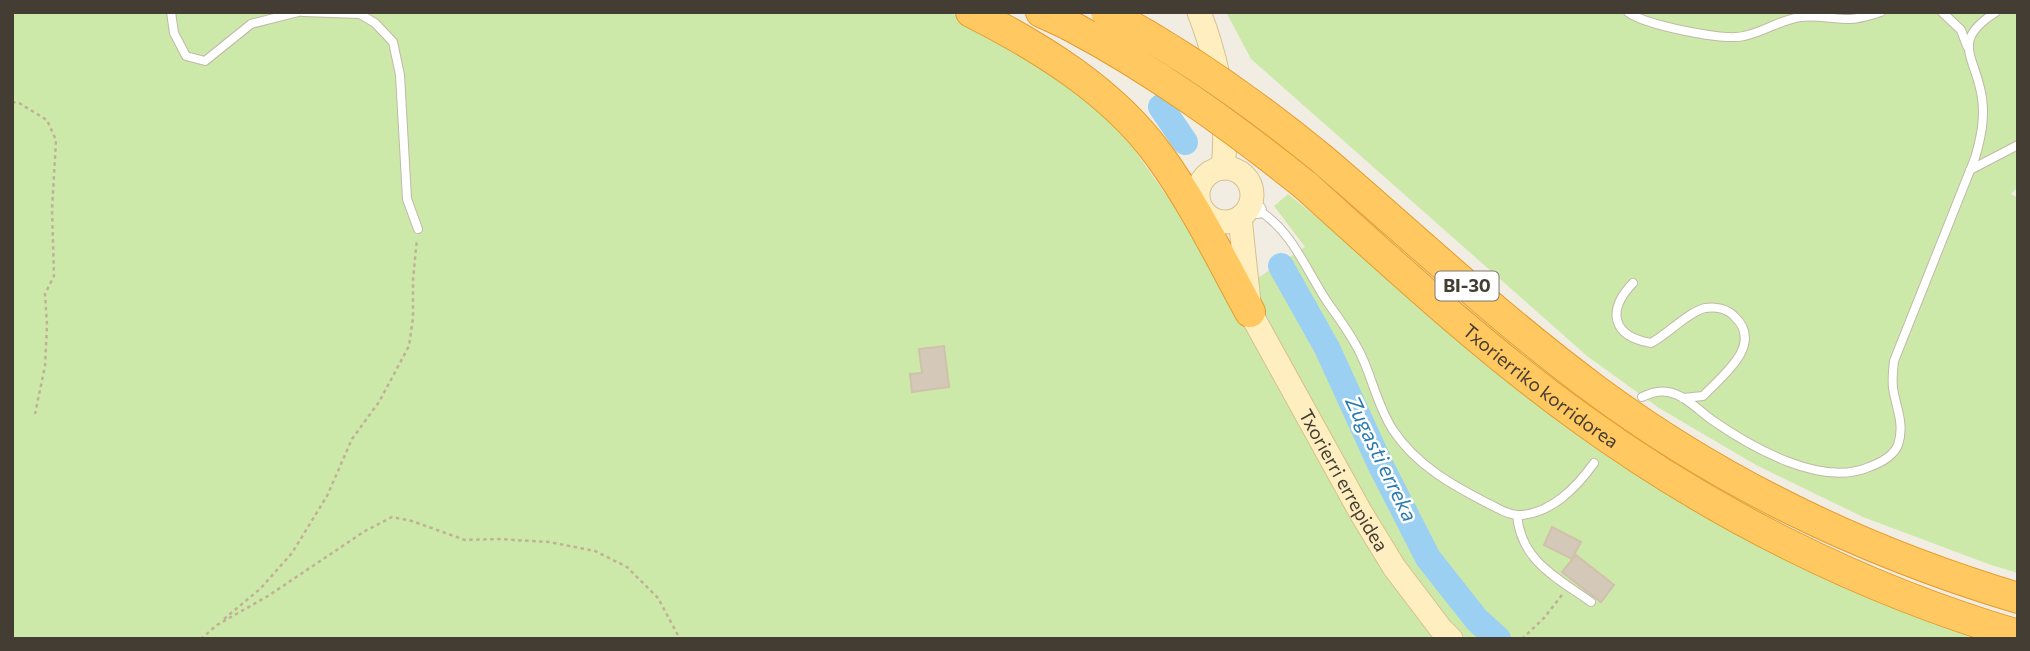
<svg xmlns="http://www.w3.org/2000/svg" width="2030" height="651" viewBox="0 0 2030 651" font-family="Commissioner,sans-serif">
<rect width="100%" height="100%" fill="#f2ede3"/>
<path fill="#cde9a9" d="M 12,12 L 948,12 L 982,27 L 1093,104 L 1133,148 L 1177,210 L 1228,297 L 1305,247 L 1274,206 L 1288,194 L 1635,474 L 1860,592 L 1989,639 L 12,639 Z
M 1226,12 L 2018,12 L 2018,187 L 2011,194 L 2018,198 L 2018,573 L 1991,565 L 1863,517 L 1756,465 L 1659,408 L 1587,356 L 1251,59 Z"/>
<g fill="none" stroke-linecap="round" stroke-linejoin="round">
<path stroke="#9cd0f2" stroke-width="26" d="M 1161,107 L 1185,142
M 1281,266 L 1327,348 L 1380,464 L 1428,558 L 1477,620 L 1498,639"/>
</g>
<path fill="#d4c9b8" stroke="#cfc1ab" stroke-width="2" d="M 944,346 L 949,387 L 912,392 L 910,374 L 922,373 L 919,349 Z
M 1552,527 L 1581,542 L 1572,559 L 1544,545 Z
M 1576,555 L 1614,585 L 1601,602 L 1562,572 Z"/>
<g fill="none" stroke-linecap="round" stroke-linejoin="round">
<g stroke="#c1b8a8" stroke-width="10">
<path id="lane" d="M 171,12 L 174,33 L 186,56 L 205,61 L 251,24 L 298,12
M 303,12 L 360,14 L 375,23 L 393,42 L 400,75 L 407,199 L 418,229
M 1628,12 C 1645,25 1723,41 1744,36 C 1764,32 1780,20 1800,17 C 1817,15 1833,19 1849,19 C 1860,19 1871,15 1881,12
M 1942,12 L 1961,30 L 1967,46
M 1970,170 L 2018,145
M 1258,210 C 1292,230 1307,272 1328,303 C 1340,320 1353,337 1362,357 C 1373,381 1378,407 1393,430 C 1416,465 1452,485 1489,504 C 1498,508 1507,515 1518,515 C 1550,515 1577,487 1594,463
M 1633,283 C 1607,310 1611,336 1651,343 C 1668,334 1688,312 1705,308 C 1716,306 1728,309 1735,317 C 1764,345 1722,376 1703,396 L 1683,398
M 1642,397 C 1650,393 1659,390 1668,392 C 1685,395 1698,410 1712,420 C 1751,447 1822,488 1869,467 C 1880,463 1893,457 1898,445 C 1905,424 1896,408 1893,388 C 1892,379 1893,370 1894,361 L 1975,158 C 1981,137 1985,119 1982,98 C 1976,56 1949,42 1996,12
M 1517,515 C 1521,561 1556,577 1591,602"/>
</g>
<g stroke="#c1b8a8" stroke-width="18">
<path id="street" d="M 1250,206 L 1258,210"/>
</g>
<g stroke="#d4c190" stroke-width="25">
<g id="secondary">
<path d="M 1199,12 C 1218,61 1229,116 1223,168"/>
<circle cx="1225" cy="195" r="27"/>
<path id="s1" d="M 1240,218 L 1250,312 L 1361,513 L 1394,567 L 1441,629 L 1451,639"/>
</g>
</g>
<g stroke="#e39d2d" stroke-width="32">
<g id="highway">
<path d="M 971,12 C 1040,47 1112,91 1158,154 C 1194,203 1221,259 1250,312"/>
<path d="M 1041,12 L 1069,25"/>
<path d="M 1322,159 C 1413,237 1501,320 1597,391 C 1723,484 1868,553 2018,598"/>
<path id="s2" d="M 1305,185 C 1394,265 1482,347 1579,417 C 1711,513 1861,589 2018,635"/>
</g>
</g>
<path stroke="#c0b196" stroke-width="2.5" stroke-dasharray="3.5 3.5" stroke-linecap="butt" d="M 12,102 L 19,103 L 47,120 L 56,140 L 52,210 L 54,276 L 45,294 L 47,325 L 45,366 L 35,414
M 224,619 L 260,589 L 292,553 L 327,496 L 352,439 L 379,402 L 409,346 L 413,318 L 413,279 L 417,239
M 201,639 L 217,625 L 268,596 L 365,531 L 392,517 L 412,521 L 465,540 L 498,539 L 549,542 L 595,551 L 627,567 L 658,598 L 680,639
M 1522,639 L 1544,618 L 1562,595"/>
<use href="#lane" stroke="#fff" stroke-width="8"/>
<use href="#street" stroke="#fff" stroke-width="16"/>
<use href="#secondary" stroke="#ffefc0" stroke-width="23"/>
<use href="#highway" stroke="#ffc861" stroke-width="30"/>
<g stroke="#e39d2d" stroke-width="32" stroke-linecap="butt">
<path id="highway-bridge" d="M 1106,12 C 1182,53 1255,104 1322,159
M 1069,25 C 1154,70 1230,125 1305,185"/>
</g>
<use href="#highway-bridge" stroke="#ffc861" stroke-width="30"/>
</g>
<g text-anchor="middle" stroke-width="5" stroke-linejoin="round" paint-order="stroke">
<rect fill="#fff" stroke="#7c7770" stroke-width="2" x="1435.5" y="271.5" width="63" height="29" rx="5"/>
<g font-size="18" font-weight="bold" fill="#443d33">
<text x="1467" y="292">BI-30</text>
</g>
<g font-size="19" fill="#443d33" stroke="#fff">
<text dy="7" stroke="none"><textPath href="#s2" startOffset="310">Txorierriko korridorea</textPath></text>
<text dy="7" stroke="none"><textPath href="#s1" startOffset="287">Txorierri errepidea</textPath></text>
</g>
<g font-size="21" font-style="italic" fill="#297bb3" stroke="#fff">
<text transform="translate(1381 459) rotate(64)" y="7">Zugasti erreka</text>
</g>
</g>
<rect width="2030" height="651" fill="none" stroke="#443d33" stroke-width="28"/>
</svg>
